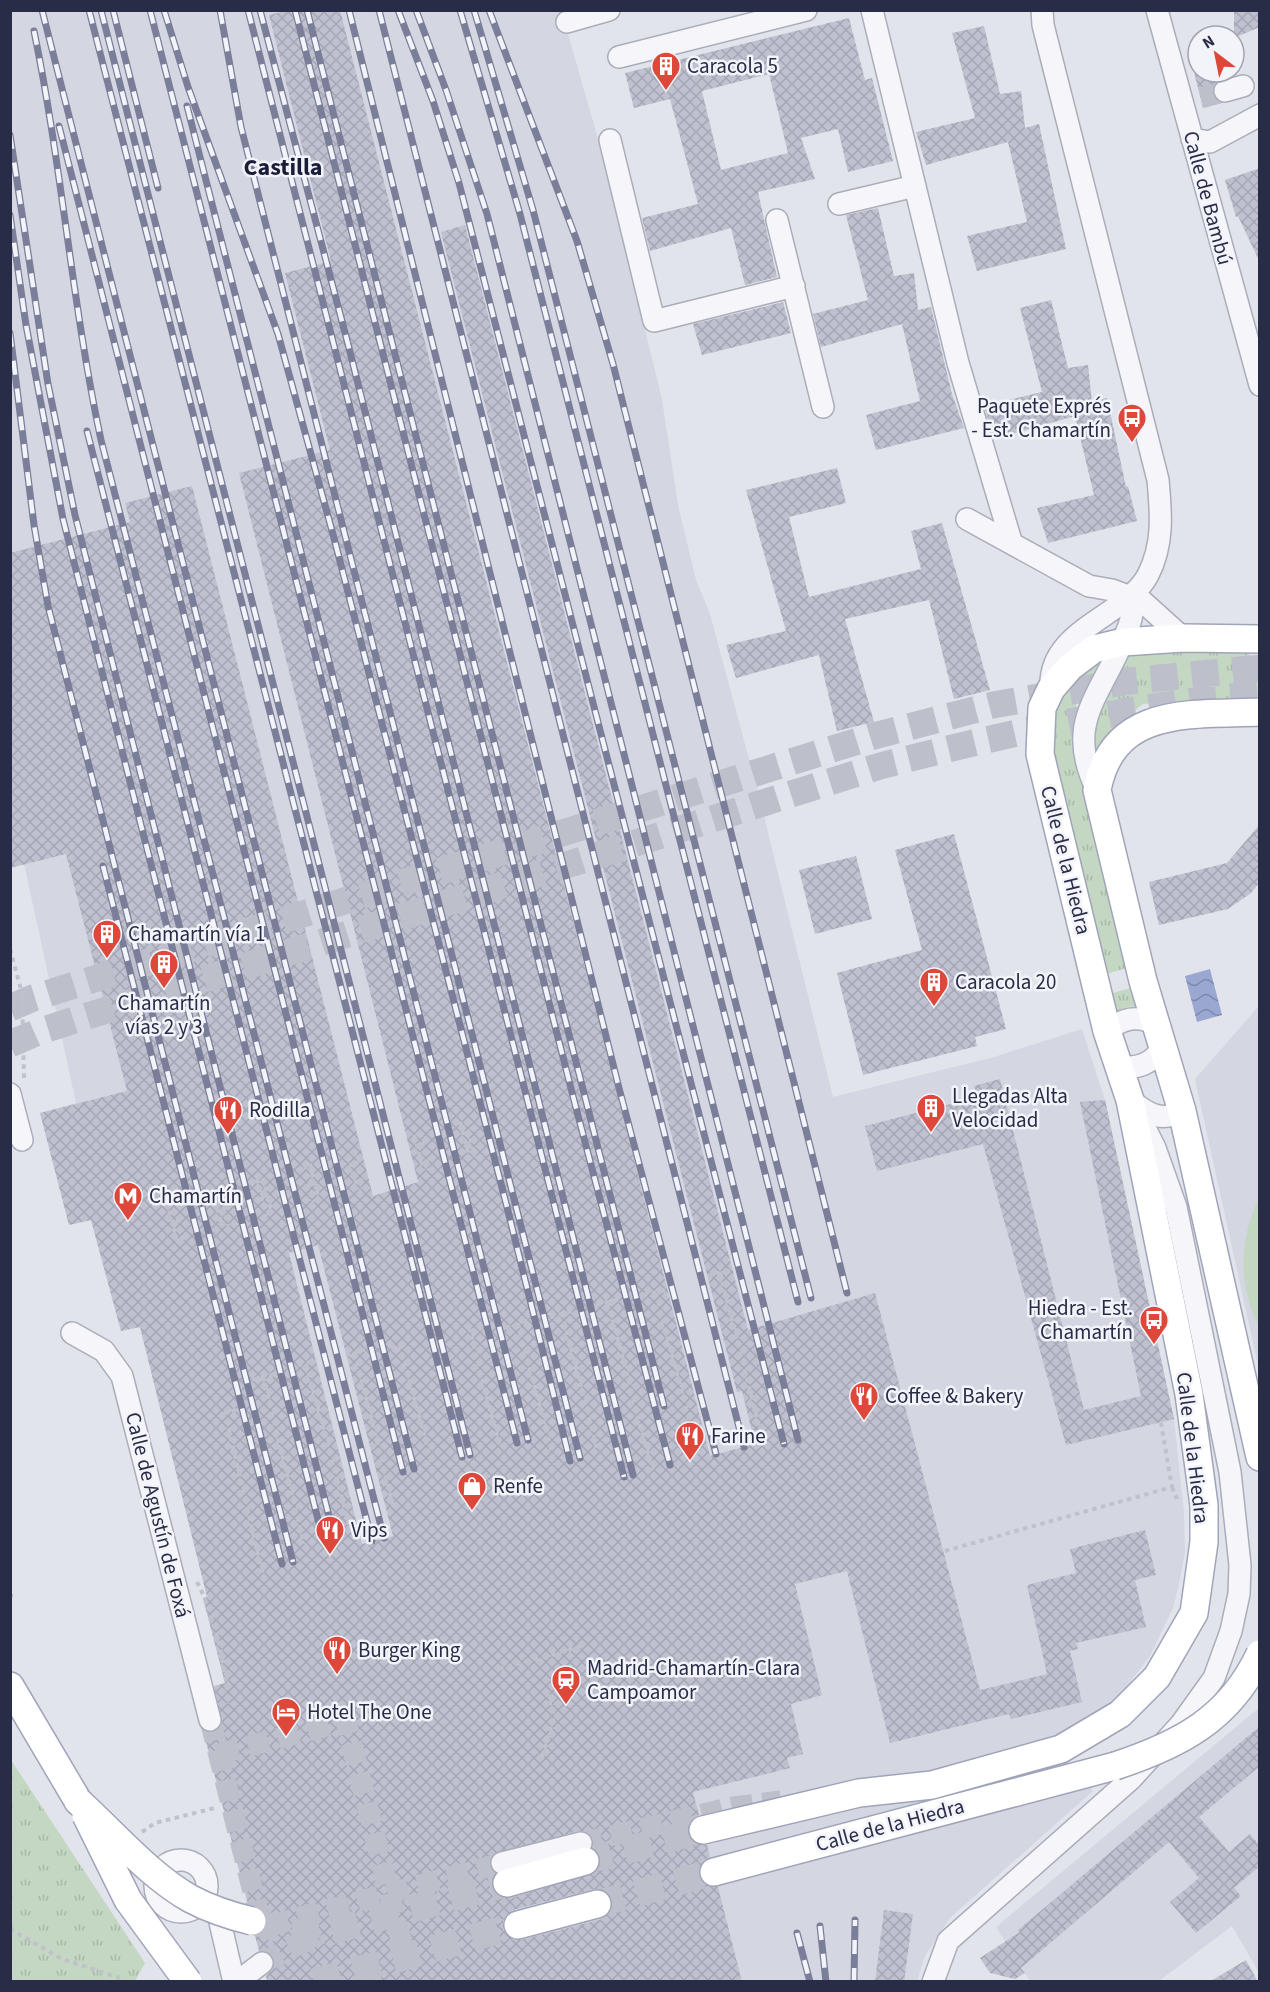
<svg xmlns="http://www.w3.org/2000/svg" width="1270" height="1992" viewBox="0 0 1270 1992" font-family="'Source Sans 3',sans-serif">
<defs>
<pattern id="grass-tufts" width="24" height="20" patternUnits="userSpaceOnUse" patternTransform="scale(1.5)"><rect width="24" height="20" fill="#c3d7c3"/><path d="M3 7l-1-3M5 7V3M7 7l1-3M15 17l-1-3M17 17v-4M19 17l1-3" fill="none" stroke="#a8b9a9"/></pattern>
<pattern id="water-waves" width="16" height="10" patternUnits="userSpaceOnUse" patternTransform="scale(1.5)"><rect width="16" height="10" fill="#9aa7d0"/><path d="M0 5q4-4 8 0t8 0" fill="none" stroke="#7e88ab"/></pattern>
<pattern id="building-cross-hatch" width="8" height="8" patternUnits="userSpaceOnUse" patternTransform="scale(1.5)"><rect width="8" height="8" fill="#bfc1d0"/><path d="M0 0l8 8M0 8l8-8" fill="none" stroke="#a4a6b4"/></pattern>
</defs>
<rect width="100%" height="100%" fill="#e2e4ec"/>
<path fill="#d4d6e2" d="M 10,11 L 571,11 L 562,13 L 599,142 L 662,399 L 678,505 L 696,580 L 710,614 L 759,796 L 833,1097 L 994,1057 L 1082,1029 L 1105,1100 L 1174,1419 L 1184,1512 L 1185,1551 L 1180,1580 L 1173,1608 L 1150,1656 L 1124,1690 L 1058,1753 L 1093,1791 L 950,1918 L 925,1956 L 917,1981 L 267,1981 L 201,1722 L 212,1687 L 225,1683 L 203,1598 L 207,1596 L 140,1327 L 121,1331 L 91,1220 L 69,1225 L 40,1113 L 76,1103 L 11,804 Z
M 1259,1006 L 1259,1370 L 1195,1079 Z
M 1259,1708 L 1259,1973 L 1232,1926 L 1159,1981 L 1030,1981 L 996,1927 Z"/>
<path fill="url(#grass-tufts)" d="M 1142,649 L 1247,653 L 1259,664 L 1259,696 L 1143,704 L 1118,724 L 1095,753 L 1092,726 L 1127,656 Z
M 1098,659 L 1103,663 L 1077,700 L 1072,742 L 1129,967 L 1104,975 L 1052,771 L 1052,711 L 1072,680 Z
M 1134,987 L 1139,1006 L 1127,1007 L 1114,1012 L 1109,994 Z
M 11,1760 L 145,1963 L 135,1981 L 11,1981 Z"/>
<path fill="#c3d7c3" d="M 1259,1198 L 1259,1327 C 1238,1285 1239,1239 1259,1198 Z"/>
<path fill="url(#water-waves)" d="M 1210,969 L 1222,1015 L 1197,1022 L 1185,976 Z"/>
<path fill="url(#building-cross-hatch)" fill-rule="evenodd" d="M 288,10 L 340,10 L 710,1456 L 755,1444 L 742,1391 L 737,1392 L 441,232 L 465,225 L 748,1330 L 875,1293 L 980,1690 L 1047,1674 L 1027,1585 L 1076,1573 L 1070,1549 L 1145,1530 L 1156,1575 L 1135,1580 L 1146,1627 L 1076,1643 L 1078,1649 L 1070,1651 L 1082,1702 L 1011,1719 L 1009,1714 L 890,1743 L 847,1571 L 795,1584 L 822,1695 L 791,1704 L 803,1754 L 787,1758 L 790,1768 L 693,1792 L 699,1815 L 692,1819 L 688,1826 L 692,1841 L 707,1845 L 710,1857 L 703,1861 L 699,1875 L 703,1883 L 718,1887 L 742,1982 L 267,1982 L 266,1976 L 273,1968 L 274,1961 L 267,1952 L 259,1951 L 255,1936 L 264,1931 L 267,1917 L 262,1909 L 248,1904 L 203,1730 L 214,1732 L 222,1724 L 214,1686 L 225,1683 L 203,1598 L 207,1597 L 140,1327 L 121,1331 L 91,1220 L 69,1225 L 40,1113 L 127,1091 L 66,854 L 10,868 L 10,553 L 130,522 L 125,503 L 192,486 L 373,1196 L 418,1182 L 239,473 L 330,450 L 285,273 L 331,261 L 269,15 ZM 318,1245 L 393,1536 L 362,1544 L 289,1253 ZM 578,1831 L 585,1831 L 593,1839 L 593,1848 L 600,1857 L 600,1865 L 596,1872 L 511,1898 L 503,1898 L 496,1894 L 492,1887 L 495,1873 L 490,1866 L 494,1854 ZM 594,1889 L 608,1893 L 612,1901 L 612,1909 L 602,1919 L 521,1940 L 513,1940 L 503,1930 L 503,1920 L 513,1910 Z
M 1234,10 L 1260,10 L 1260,27 L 1234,38 Z
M 849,18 L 865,80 L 872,78 L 893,161 L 848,172 L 838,129 L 801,138 L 815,179 L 758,192 L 777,277 L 745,285 L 731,228 L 650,251 L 642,218 L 698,204 L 670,99 L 634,108 L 625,73 ZM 769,74 L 788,153 L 721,170 L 702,91 Z
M 984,26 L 1000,94 L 1021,91 L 1025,128 L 1039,124 L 1066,249 L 977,271 L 967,236 L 1027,222 L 1008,142 L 926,165 L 916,132 L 975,118 L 952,33 Z
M 1194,72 L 1220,72 L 1221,79 L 1216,83 L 1213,94 L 1222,103 L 1203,108 Z
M 1260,168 L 1260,263 L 1238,216 L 1236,217 L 1225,180 Z
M 878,208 L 894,276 L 914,273 L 918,310 L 931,307 L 952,394 L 964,428 L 876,450 L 866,415 L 920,401 L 902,324 L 821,347 L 813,314 L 868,300 L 846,215 Z
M 1051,300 L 1068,368 L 1088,365 L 1092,402 L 1107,398 L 1126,487 L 1128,486 L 1137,521 L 1048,543 L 1037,508 L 1094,495 L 1075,416 L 994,439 L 984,406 L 1042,392 L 1020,308 Z
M 783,302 L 791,333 L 702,355 L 693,324 Z
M 837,468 L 846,503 L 789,517 L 809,597 L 921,569 L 911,531 L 942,523 L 990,690 L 954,699 L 929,600 L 845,619 L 874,722 L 837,731 L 819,655 L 736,678 L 726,645 L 786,631 L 746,490 Z
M 1260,824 L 1260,882 L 1251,893 L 1228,909 L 1159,925 L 1149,882 L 1227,863 Z
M 954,834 L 1006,1029 L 975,1037 L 977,1046 L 863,1075 L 837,973 L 922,950 L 895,850 Z
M 856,856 L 872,919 L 815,934 L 799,870 Z
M 1000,1079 L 1084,1410 L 1141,1396 L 1080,1102 L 1105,1100 L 1174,1419 L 1066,1445 L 983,1144 L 877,1171 L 865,1126 L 978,1097 L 974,1086 Z
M 1260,1726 L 1260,1766 L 1199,1817 L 1229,1852 L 1250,1834 L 1260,1846 L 1260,1866 L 1234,1888 L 1241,1896 L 1196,1933 L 1170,1902 L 1199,1878 L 1169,1842 L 1021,1968 L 1025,1973 L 1015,1979 L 990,1973 L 980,1958 L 1020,1932 L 1018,1930 Z
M 884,1910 L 913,1914 L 904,1982 L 875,1982 Z
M 1246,1960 L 1258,1982 L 1209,1982 Z"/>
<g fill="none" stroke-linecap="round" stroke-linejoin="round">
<path stroke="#bdbfcb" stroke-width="21" stroke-dasharray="21 10" stroke-linecap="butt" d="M 1201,98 L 1225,91
M 210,1720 L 261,1924
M 218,1754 L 346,1721 L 405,1956
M 581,1843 L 733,1807 L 781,1801
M 268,1926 L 502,1863
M 262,1963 L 320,1934"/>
<path stroke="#bdbfcb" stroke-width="27" stroke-dasharray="27 14" stroke-linecap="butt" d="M 10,1008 L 33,998 L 874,736 L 993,705 L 1129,681 L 1260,668
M 10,1044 L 40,1031 L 880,766 C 1005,734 1131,705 1260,694
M 585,1861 L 703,1830
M 597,1904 L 714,1872
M 252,1921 L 289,1932 L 320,1934 L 507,1883
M 314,1982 L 518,1925"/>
<g stroke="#aaadba" stroke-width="24">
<path id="minor" d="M 872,10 L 958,363 L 1011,541
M 1042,10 L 1043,25 L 1158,480 C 1161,513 1164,544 1148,575 C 1126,617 1047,629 1051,689
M 1157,10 L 1260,385
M 567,22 L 609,10
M 619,57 L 806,10
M 1225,91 L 1243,86
M 1192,139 L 1210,142 L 1260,115
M 610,140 L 654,321 L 794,286
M 839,204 L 915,186
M 777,220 L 823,407
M 967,519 L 1089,586 L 1112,590 L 1142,601 L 1183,638
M 1097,790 C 1064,722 1100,698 1124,638 C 1130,624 1135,612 1131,597
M 1107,1031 C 1123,1017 1139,1015 1157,1025
M 1117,1065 C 1136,1071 1155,1063 1163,1045
M 10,1094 L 22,1140
M 1133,1102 C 1149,1115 1163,1122 1182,1111
M 72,1333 L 104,1351 L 122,1376 L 210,1720
M155 1886a26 26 0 1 1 52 0a26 26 0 1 1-52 0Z
M 502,1863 L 581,1843
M 209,1903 L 219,1918 L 234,1982
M 237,1982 L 262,1963
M 933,1982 L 948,1941 L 1131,1779 L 1181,1724 L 1214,1678 L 1231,1631 L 1239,1594 L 1240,1565 L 1230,1472 L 1176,1207 L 1155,1148 L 1139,1116"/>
</g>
<g stroke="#a0a4b9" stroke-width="30">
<path id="major" d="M 1260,712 C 1192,715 1113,705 1097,790 L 1143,981 L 1182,1111 L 1260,1457
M 10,1686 L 78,1801
M 703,1830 L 859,1793 L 932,1785 L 1061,1749 L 1120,1714 L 1157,1677 L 1194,1613 L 1204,1542 L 1204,1505 L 1189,1394 L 1130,1100 L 1107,1031 L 1040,754 L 1042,708 L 1051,689 L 1070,667 L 1094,649 L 1123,642 L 1183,638 L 1260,639
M 714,1872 L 1115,1766
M 507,1883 L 585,1861
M 518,1925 L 597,1904"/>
</g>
<path stroke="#c0c1cb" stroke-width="4" stroke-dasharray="4.5 4.5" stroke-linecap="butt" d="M 10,949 L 22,993 L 24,1078
M 466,1121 L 475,1157
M 460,1122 L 470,1159
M 420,1133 L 429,1170
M 414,1135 L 424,1171
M 354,1152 L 363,1189
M 348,1154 L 358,1190
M 310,1164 L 319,1200
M 305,1165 L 314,1202
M 263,1178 L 272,1214
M 257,1179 L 266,1216
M 219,1189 L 228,1226
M 213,1191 L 222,1227
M 173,1201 L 183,1240
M 167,1202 L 177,1241
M 720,1273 L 763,1442
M 708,1276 L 733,1270
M 656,1293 L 699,1458
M 643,1295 L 667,1290
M 608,1302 L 652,1470
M 596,1305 L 621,1299
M 562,1313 L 598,1453
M 550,1317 L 576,1310
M 518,1324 L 555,1464
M 483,1328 L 470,1331 L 500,1448
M 506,1328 L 529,1321
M 391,1348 L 400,1345 L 432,1465
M 355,1353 L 393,1506
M 346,1355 L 365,1350
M 306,1364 L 351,1532
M 298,1365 L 316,1361
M 263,1377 L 304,1544
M 252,1380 L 276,1374
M 236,1410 L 225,1413 L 263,1575
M 1172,1487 L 1177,1499
M 945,1551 L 1172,1487 L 1161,1423
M 197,1582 C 214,1614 227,1668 228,1704
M 10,1598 L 13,1590
M 499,1669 L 582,1646
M 542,1757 L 554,1717 L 546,1690
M 142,1832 L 155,1823 L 215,1808
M 10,1929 L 62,1959 L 120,1978"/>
<use href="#minor" stroke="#f6f6fa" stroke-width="21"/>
<use href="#major" stroke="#fff" stroke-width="27"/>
<g stroke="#7a7e98" stroke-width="7">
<path id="rail" d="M 42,10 L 414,1469
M 89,10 L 462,1457
M 101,10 L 470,1455
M 113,10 L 158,188
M 150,10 L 517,1443
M 164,10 L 188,87 L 278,334 L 334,538 L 506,1203 L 570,1461
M 220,10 L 241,127 L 580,1458
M 248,10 L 624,1477
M 260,10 L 348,344 L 633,1475
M 295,10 L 575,1104 L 670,1465
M 307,10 L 664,1406
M 349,10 L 619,1088 L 716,1454
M 379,10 L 744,1447
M 398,10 L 433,101 L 459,183 L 784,1444
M 416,10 L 446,90 L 487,214 L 798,1440
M 460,10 L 520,214 L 798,1302
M 474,10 L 533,210 L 811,1298
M 489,10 L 577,241 L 613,364 L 847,1293
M 34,31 C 62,166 72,305 101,440 L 384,1538
M 187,106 L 528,1440
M 59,126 L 403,1472
M 10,135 L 48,384 L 75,515 L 334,1536
M 10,215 L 26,325 L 63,519 L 323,1539
M 10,333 L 34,525 L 48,606 L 293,1562
M 87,431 L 372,1541
M 103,866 L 282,1564
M 820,1926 L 826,1982
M 797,1933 L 810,1982
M 854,1982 L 855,1920"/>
</g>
<use href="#rail" stroke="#f3f4f9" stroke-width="4.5" stroke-dasharray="14" stroke-linecap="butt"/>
<g stroke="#a0a4b9" stroke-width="30" stroke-linecap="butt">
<path id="major-bridge" d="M 1115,1766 C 1179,1745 1230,1719 1260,1654
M 78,1801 C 112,1832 151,1877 191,1899 C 210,1909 231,1916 252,1921
M 86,1815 L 128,1900 L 188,1982"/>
</g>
<use href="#major-bridge" stroke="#fff" stroke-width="27"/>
</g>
<defs>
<g id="building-pin" transform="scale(1.5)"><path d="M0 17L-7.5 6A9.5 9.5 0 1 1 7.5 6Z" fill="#de483b" stroke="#f3f4f9"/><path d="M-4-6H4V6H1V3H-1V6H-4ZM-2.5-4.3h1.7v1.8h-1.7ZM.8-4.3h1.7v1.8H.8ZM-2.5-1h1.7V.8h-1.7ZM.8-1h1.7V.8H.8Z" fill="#fff"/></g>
<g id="bus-pin" transform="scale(1.5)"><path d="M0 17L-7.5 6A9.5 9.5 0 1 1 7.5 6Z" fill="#de483b" stroke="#f3f4f9"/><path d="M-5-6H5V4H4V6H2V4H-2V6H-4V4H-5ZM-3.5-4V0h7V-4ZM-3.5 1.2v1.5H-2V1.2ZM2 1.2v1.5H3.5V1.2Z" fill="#fff"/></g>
<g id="restaurant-pin" transform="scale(1.5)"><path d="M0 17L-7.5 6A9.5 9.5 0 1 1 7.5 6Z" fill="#de483b" stroke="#f3f4f9"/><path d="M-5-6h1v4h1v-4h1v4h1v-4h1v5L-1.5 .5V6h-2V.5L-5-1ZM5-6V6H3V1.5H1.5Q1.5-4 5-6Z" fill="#fff"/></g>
<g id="metro-pin" transform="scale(1.5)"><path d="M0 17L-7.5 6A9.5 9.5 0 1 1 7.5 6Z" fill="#de483b" stroke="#f3f4f9"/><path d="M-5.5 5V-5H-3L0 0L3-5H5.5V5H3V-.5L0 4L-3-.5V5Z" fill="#fff"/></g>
<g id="shop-pin" transform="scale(1.5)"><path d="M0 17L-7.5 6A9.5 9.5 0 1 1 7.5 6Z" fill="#de483b" stroke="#f3f4f9"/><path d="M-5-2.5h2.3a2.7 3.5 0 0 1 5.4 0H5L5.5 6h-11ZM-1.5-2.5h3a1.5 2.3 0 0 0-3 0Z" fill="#fff"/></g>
<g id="station-pin" transform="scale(1.5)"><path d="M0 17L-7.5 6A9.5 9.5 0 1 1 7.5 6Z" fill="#de483b" stroke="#f3f4f9"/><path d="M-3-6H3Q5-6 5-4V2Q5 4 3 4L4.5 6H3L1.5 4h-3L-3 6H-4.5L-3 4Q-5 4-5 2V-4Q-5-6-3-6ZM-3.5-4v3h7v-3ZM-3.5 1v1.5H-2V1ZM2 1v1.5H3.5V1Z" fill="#fff"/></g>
<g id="hotel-pin" transform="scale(1.5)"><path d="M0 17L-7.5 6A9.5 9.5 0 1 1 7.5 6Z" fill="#de483b" stroke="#f3f4f9"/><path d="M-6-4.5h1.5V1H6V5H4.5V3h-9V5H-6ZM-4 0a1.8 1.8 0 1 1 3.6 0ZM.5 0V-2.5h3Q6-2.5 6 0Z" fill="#fff"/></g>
</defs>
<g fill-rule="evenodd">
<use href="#building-pin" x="666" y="66"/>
<use href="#bus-pin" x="1132" y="418"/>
<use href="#building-pin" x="107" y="934"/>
<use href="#building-pin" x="164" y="964"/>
<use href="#building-pin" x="934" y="982"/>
<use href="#building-pin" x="931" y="1108"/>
<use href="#restaurant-pin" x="228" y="1110"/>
<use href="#metro-pin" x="128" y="1196"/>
<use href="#bus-pin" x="1154" y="1320"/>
<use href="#restaurant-pin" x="864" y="1396"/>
<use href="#restaurant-pin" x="690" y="1436"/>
<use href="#shop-pin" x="472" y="1486"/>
<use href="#restaurant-pin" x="330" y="1530"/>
<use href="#restaurant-pin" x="337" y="1650"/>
<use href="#station-pin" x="566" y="1680"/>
<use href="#hotel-pin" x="286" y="1712"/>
</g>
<g text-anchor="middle" stroke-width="5" stroke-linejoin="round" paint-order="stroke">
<g font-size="21" fill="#282c47" stroke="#f3f4f9" text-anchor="start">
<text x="687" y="73">Caracola 5</text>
<text x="1111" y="413" text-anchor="end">Paquete Exprés<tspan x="1111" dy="24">- Est. Chamartín</tspan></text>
<text x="128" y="941">Chamartín vía 1</text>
<text x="955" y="989">Caracola 20</text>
<text x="164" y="1010" text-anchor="middle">Chamartín<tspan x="164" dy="24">vías 2 y 3</tspan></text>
<text x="952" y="1103">Llegadas Alta<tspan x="952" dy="24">Velocidad</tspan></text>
<text x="249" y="1117">Rodilla</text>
<text x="149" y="1203">Chamartín</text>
<text x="1133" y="1315" text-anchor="end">Hiedra - Est.<tspan x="1133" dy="24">Chamartín</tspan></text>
<text x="885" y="1403">Coffee &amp; Bakery</text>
<text x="711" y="1443">Farine</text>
<text x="493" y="1493">Renfe</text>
<text x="351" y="1537">Vips</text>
<text x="358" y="1657">Burger King</text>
<text x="587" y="1675">Madrid-Chamartín-Clara<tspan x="587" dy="24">Campoamor</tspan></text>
<text x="307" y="1719">Hotel The One</text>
</g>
<g font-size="21" fill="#282c47" stroke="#f3f4f9">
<text transform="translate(1208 198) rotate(75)" y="7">Calle de Bambú</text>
<text transform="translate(1066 860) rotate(76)" y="7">Calle de la Hiedra</text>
<text transform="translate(1193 1448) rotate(83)" y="7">Calle de la Hiedra</text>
<text transform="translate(158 1515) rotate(76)" y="7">Calle de Agustín de Foxá</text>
<text transform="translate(890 1825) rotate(-15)" y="7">Calle de la Hiedra</text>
</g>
<g font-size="24" font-weight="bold" fill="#1a1d38" stroke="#f3f4f9">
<text x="283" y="175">Castilla</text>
</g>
</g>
<rect width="1270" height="1992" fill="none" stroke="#282c47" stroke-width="24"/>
<g transform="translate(1216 54) rotate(328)"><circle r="28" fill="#f3f4f9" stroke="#a2a4b2" stroke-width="1.5"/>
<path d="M0-4.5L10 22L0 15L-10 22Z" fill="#de483b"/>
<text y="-9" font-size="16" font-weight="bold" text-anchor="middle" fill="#282c47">N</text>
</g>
</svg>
